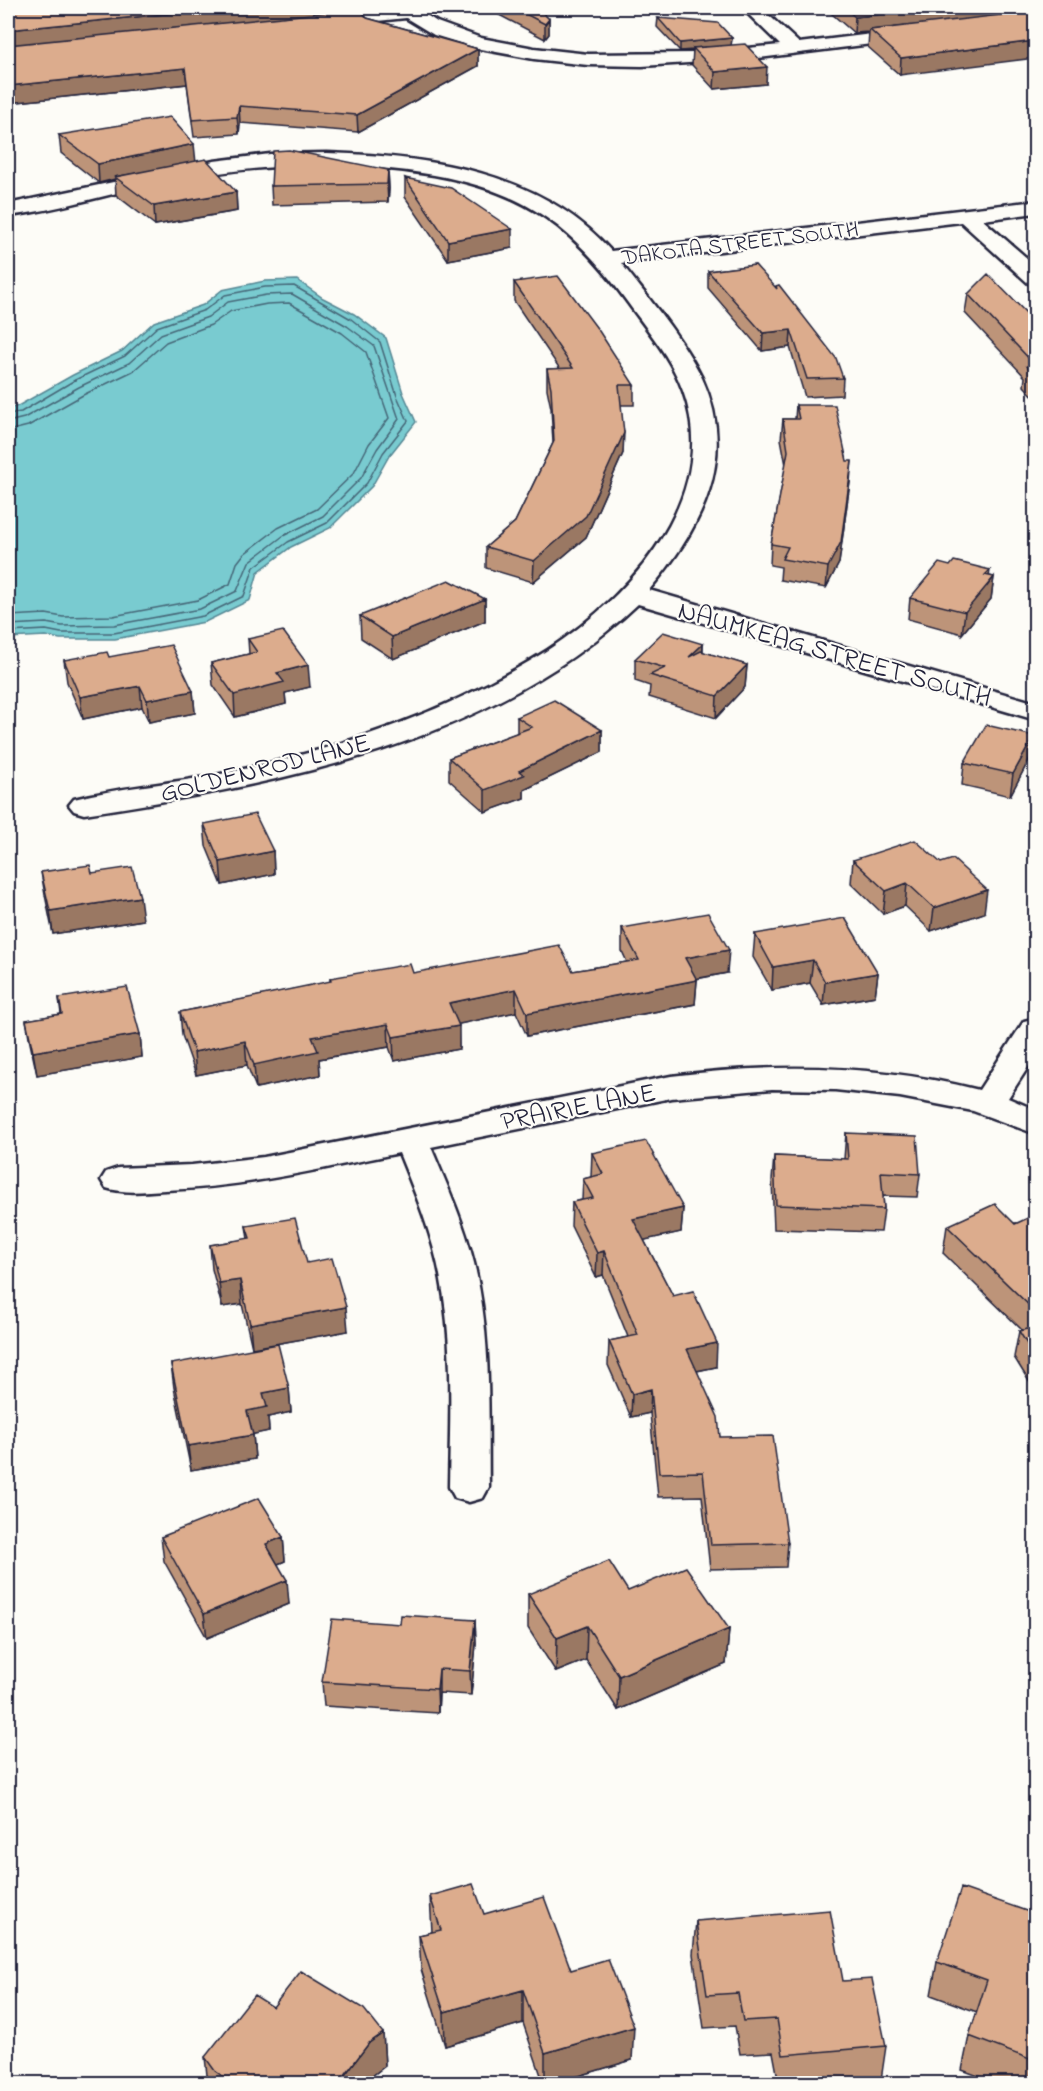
<svg xmlns="http://www.w3.org/2000/svg" width="1043" height="2091" viewBox="0 0 1043 2091" font-family="'Indie Flower',sans-serif">
<rect width="100%" height="100%" fill="#fdfcf7"/>
<filter id="ink" filterUnits="userSpaceOnUse"><feTurbulence type="fractalNoise" baseFrequency=".0167" numOctaves="2"/><feDisplacementMap in="SourceGraphic" scale="12" xChannelSelector="R" yChannelSelector="G"/><feConvolveMatrix kernelMatrix="1 2 1 2 8 2 1 2 1" color-interpolation-filters="sRGB"/></filter>
<g filter="url(#ink)">
<path fill="#79cbd0" stroke="#568794" stroke-width="1.5" d="M 297,280 L 323,298 L 354,314 L 386,338 L 403,393 L 416,422 L 389,456 L 372,486 L 330,528 L 291,547 L 258,572 L 250,600 L 205,622 L 115,639 L 60,639 L 46,636 L 8,638 L 8,409 L 18,406 L 73,375 L 122,351 L 154,322 L 203,305 L 222,290 L 265,281 Z"/>
<g fill="none" stroke-linecap="round" stroke-linejoin="round">
<path stroke="#456677" stroke-width="1.5" d="M 8,414 L 21,412 L 75,380 L 125,356 L 157,327 L 205,310 L 225,295 L 265,287 L 294,286 L 351,319 L 380,342 L 397,396 L 408,421 L 383,453 L 367,483 L 327,523 L 288,542 L 254,567 L 244,596 L 203,616 L 114,633 L 61,633 L 46,630 L 8,632
M 8,422 L 24,418 L 79,387 L 129,363 L 161,334 L 208,317 L 228,302 L 266,295 L 292,294 L 347,326 L 374,346 L 399,419 L 377,449 L 361,478 L 323,516 L 283,536 L 249,562 L 237,591 L 200,609 L 114,625 L 62,626 L 46,623 L 8,625
M 8,431 L 28,426 L 83,395 L 133,371 L 166,342 L 211,325 L 231,311 L 267,304 L 289,303 L 342,333 L 366,352 L 389,418 L 369,444 L 354,473 L 317,509 L 278,528 L 244,554 L 237,563 L 230,584 L 198,600 L 113,616 L 63,617 L 46,614 L 8,616"/>
<g stroke="#22223b" stroke-width="5">
<path id="minor" d="M 398,8 L 416,8 L 437,22 L 481,38 L 534,48 L 588,54 L 696,53 L 780,45 L 742,8 L 761,8 L 799,43 L 912,29 L 918,30 L 921,34 L 918,38 L 912,39 L 750,59 L 642,66 L 588,65 L 534,59 L 480,49 L 434,35 L 406,18 L 320,27 L 314,26 L 311,22 L 314,18 L 320,17 Z
M 327,153 C 428,156 541,171 611,251 L 1036,201 L 1036,213 L 983,220 L 1036,266 L 1036,284 L 1028,283 L 961,222 L 621,263 C 649,299 682,337 702,378 C 739,458 701,529 649,590 L 1036,703 L 1036,720 L 638,604 C 491,744 278,785 84,814 L 74,811 L 69,805 L 74,799 C 120,787 169,784 216,775 C 325,753 434,718 530,661 C 619,609 724,503 683,391 C 671,357 648,331 628,303 C 574,228 527,192 434,175 C 342,159 248,164 156,184 C 107,194 58,210 8,216 L 8,204 L 214,161 L 270,154 Z
M 1036,1018 L 1036,1055 L 1008,1098 L 1036,1110 L 1036,1134 L 973,1111 L 900,1097 L 835,1090 L 772,1089 L 671,1098 L 431,1147 C 447,1185 464,1223 474,1263 C 492,1336 488,1413 489,1487 L 483,1498 L 469,1502 L 455,1498 L 449,1487 C 450,1418 454,1348 441,1280 C 433,1236 416,1195 399,1153 C 321,1169 244,1187 165,1190 C 145,1191 125,1194 106,1188 L 101,1180 L 106,1172 L 118,1168 L 192,1165 L 264,1157 L 671,1076 C 775,1063 878,1064 979,1090 L 1024,1021 Z"/>
</g>
<use href="#minor" fill="#fdfcf7" fill-rule="evenodd"/>
</g>
<path fill="#bd9479" stroke="#22223b" stroke-width="1.5" d="M 486,8 L 538,8 L 549,19 L 549,34 L 545,39 Z
M 825,8 L 1035,8 L 900,75 L 868,47 L 869,32 L 854,33 Z
M 352,10 L 367,18 L 478,49 L 478,66 L 358,132 L 240,123 L 239,134 L 194,137 L 187,84 L 8,103 Z
M 658,18 L 732,38 L 731,45 L 766,84 L 714,89 L 692,65 L 693,50 L 680,51 L 657,27 Z
M 59,135 L 195,161 L 236,192 L 237,211 L 155,225 L 116,195 L 115,179 L 99,183 L 61,153 Z
M 388,170 L 389,189 L 388,202 L 272,205 L 271,186 Z
M 405,178 L 512,248 L 448,260 L 405,197 Z
M 755,265 L 843,378 L 842,395 L 805,397 L 790,347 L 762,351 L 708,288 L 708,271 Z
M 514,282 L 634,385 L 634,405 L 621,405 L 623,453 L 586,537 L 533,582 L 486,568 L 486,547 L 515,522 L 553,443 L 551,408 L 547,389 L 547,369 L 560,369 L 514,301 Z
M 968,294 L 1035,322 L 1035,398 L 1024,386 L 1025,377 L 965,313 Z
M 796,405 L 850,482 L 839,563 L 826,588 L 780,580 L 781,567 L 770,565 L 771,544 L 786,465 L 781,439 L 783,419 L 795,419 Z
M 989,576 L 994,577 L 991,599 L 962,634 L 908,619 L 910,598 Z
M 485,599 L 485,621 L 393,659 L 361,638 L 360,616 Z
M 248,639 L 310,687 L 285,693 L 286,704 L 235,717 L 213,685 L 211,663 L 249,654 Z
M 703,644 L 703,652 L 747,665 L 745,687 L 716,718 L 649,697 L 650,686 L 635,681 L 635,659 Z
M 109,657 L 193,691 L 195,713 L 149,722 L 142,707 L 83,719 L 67,682 L 64,660 Z
M 517,717 L 602,730 L 602,752 L 524,790 L 524,798 L 485,812 L 449,780 L 449,758 L 517,733 Z
M 1030,758 L 1010,796 L 962,785 L 964,763 Z
M 204,824 L 273,851 L 274,874 L 222,885 L 206,846 Z
M 853,860 L 984,913 L 931,931 L 905,906 L 883,914 L 851,883 Z
M 41,872 L 92,873 L 143,920 L 53,934 L 45,895 Z
M 622,928 L 727,973 L 696,979 L 697,980 L 695,1004 L 527,1036 L 516,1012 L 458,1024 L 459,1049 L 394,1061 L 389,1047 L 319,1059 L 320,1075 L 256,1088 L 247,1065 L 196,1075 L 182,1035 L 180,1012 L 330,982 L 330,978 L 413,973 L 573,971 L 627,962 L 622,951 Z
M 755,934 L 878,973 L 875,996 L 823,1005 L 810,983 L 772,990 L 753,957 Z
M 59,998 L 140,1034 L 142,1057 L 37,1075 L 30,1043 L 26,1020 L 61,1014 Z
M 846,1133 L 920,1174 L 917,1197 L 883,1196 L 884,1209 L 881,1232 L 774,1229 L 772,1180 L 774,1156 L 844,1159 Z
M 592,1153 L 683,1208 L 681,1232 L 644,1240 L 673,1296 L 716,1367 L 697,1371 L 720,1437 L 788,1543 L 786,1567 L 710,1569 L 702,1496 L 658,1497 L 650,1413 L 631,1417 L 608,1365 L 609,1341 L 628,1337 L 603,1275 L 596,1277 L 571,1226 L 572,1202 L 582,1200 L 583,1179 L 591,1177 Z
M 1035,1222 L 1035,1391 L 1014,1357 L 1019,1331 L 1022,1330 L 943,1253 L 947,1226 Z
M 246,1226 L 307,1263 L 348,1331 L 252,1348 L 242,1304 L 222,1307 L 212,1269 L 210,1245 L 248,1239 Z
M 171,1364 L 289,1388 L 291,1412 L 268,1417 L 269,1431 L 253,1434 L 255,1459 L 191,1470 L 174,1388 Z
M 161,1537 L 283,1537 L 285,1561 L 278,1564 L 289,1604 L 207,1638 L 164,1561 Z
M 628,1591 L 729,1629 L 726,1664 L 618,1710 L 586,1660 L 556,1672 L 528,1628 L 528,1594 Z
M 475,1620 L 476,1644 L 471,1695 L 439,1693 L 438,1713 L 324,1706 L 322,1682 L 400,1624 Z
M 430,1896 L 484,1914 L 571,1970 L 632,2060 L 552,2084 L 544,2084 L 523,2023 L 445,2046 L 421,1969 L 419,1935 L 432,1932 Z
M 1035,1914 L 1035,2084 L 1000,2084 L 962,2070 L 969,2036 L 977,2012 L 931,1995 L 937,1962 Z
M 696,1921 L 843,1981 L 886,2046 L 881,2080 L 830,2084 L 779,2084 L 773,2052 L 740,2054 L 735,2026 L 704,2028 L 693,1954 Z
M 273,2007 L 383,2033 L 385,2066 L 372,2076 L 366,2084 L 208,2084 L 205,2057 Z"/>
<path fill="#9a7863" stroke="#22223b" stroke-width="1.5" d="M 224,8 L 352,8 L 352,11 L 8,49 L 8,30 Z
M 936,8 L 1035,8 L 1035,13 L 870,30 L 869,32 L 854,33 L 855,17 Z
M 549,19 L 549,34 L 545,39 L 545,24 Z
M 732,38 L 731,46 L 693,48 L 693,50 L 680,51 L 680,43 Z
M 1035,41 L 1035,58 L 900,75 L 901,58 Z
M 478,49 L 478,66 L 358,132 L 357,115 Z
M 767,67 L 766,84 L 714,89 L 715,72 Z
M 185,68 L 187,84 L 8,103 L 8,86 Z
M 239,106 L 240,123 L 239,134 L 237,117 Z
M 194,144 L 196,163 L 115,177 L 115,179 L 99,183 L 98,164 Z
M 388,170 L 389,189 L 388,202 L 387,184 Z
M 236,192 L 237,211 L 155,225 L 154,206 Z
M 512,229 L 512,248 L 448,260 L 448,241 Z
M 791,330 L 790,347 L 762,351 L 763,333 Z
M 624,433 L 623,453 L 586,537 L 533,582 L 534,561 Z
M 852,461 L 850,482 L 839,563 L 826,588 L 828,567 Z
M 990,570 L 988,585 L 994,577 L 991,599 L 962,634 L 965,612 L 985,575 Z
M 485,599 L 485,621 L 393,659 L 392,637 Z
M 703,644 L 702,665 L 689,657 Z
M 308,665 L 310,687 L 285,693 L 286,704 L 235,717 L 234,695 L 277,673 Z
M 747,665 L 745,687 L 716,718 L 717,696 Z
M 140,686 L 142,707 L 83,719 L 80,697 Z
M 193,691 L 195,713 L 149,722 L 147,700 Z
M 602,730 L 602,752 L 524,790 L 524,798 L 485,812 L 485,790 L 519,771 Z
M 1034,736 L 1030,758 L 1010,796 L 1013,774 Z
M 273,851 L 274,874 L 222,885 L 220,862 Z
M 907,883 L 905,906 L 883,914 L 886,891 Z
M 987,890 L 984,913 L 931,931 L 934,908 Z
M 140,897 L 143,920 L 53,934 L 50,911 Z
M 729,950 L 727,973 L 683,981 L 685,958 Z
M 813,960 L 810,983 L 772,990 L 773,967 Z
M 878,973 L 875,996 L 823,1005 L 825,982 Z
M 697,980 L 695,1004 L 527,1036 L 527,1013 Z
M 516,989 L 516,1012 L 450,1026 L 449,1003 Z
M 388,1024 L 389,1047 L 319,1059 L 320,1075 L 256,1088 L 254,1065 L 312,1037 Z
M 459,1026 L 459,1049 L 394,1061 L 393,1037 Z
M 140,1034 L 142,1057 L 37,1075 L 33,1052 Z
M 245,1041 L 247,1065 L 196,1075 L 194,1052 Z
M 683,1208 L 681,1232 L 632,1243 L 633,1219 Z
M 604,1251 L 603,1275 L 596,1277 L 597,1253 Z
M 240,1280 L 242,1304 L 222,1307 L 219,1283 Z
M 346,1307 L 348,1331 L 252,1348 L 250,1324 Z
M 717,1343 L 716,1367 L 686,1373 L 687,1349 Z
M 289,1388 L 291,1412 L 268,1417 L 269,1431 L 250,1435 L 247,1411 L 263,1393 Z
M 651,1389 L 650,1413 L 631,1417 L 632,1394 Z
M 253,1435 L 255,1459 L 191,1470 L 188,1446 Z
M 283,1537 L 285,1561 L 268,1568 L 266,1544 Z
M 287,1580 L 289,1604 L 207,1638 L 204,1614 Z
M 475,1620 L 476,1644 L 471,1695 L 470,1671 Z
M 587,1626 L 586,1660 L 556,1672 L 557,1638 Z
M 729,1629 L 726,1664 L 618,1710 L 619,1676 Z
M 439,1669 L 439,1693 L 438,1713 L 437,1689 Z
M 523,1990 L 523,2023 L 445,2046 L 444,2012 Z
M 634,2027 L 632,2060 L 552,2084 L 545,2084 L 545,2053 Z
M 383,2033 L 385,2066 L 372,2076 L 366,2084 L 338,2084 L 369,2043 Z"/>
<path fill="#dcac8d" stroke="#22223b" stroke-width="1.5" d="M 8,8 L 224,8 L 8,30 Z
M 514,8 L 538,8 L 549,19 L 545,24 Z
M 845,8 L 936,8 L 855,17 Z
M 360,9 L 367,18 L 478,49 L 357,115 L 239,106 L 237,117 L 192,120 L 185,68 L 8,86 L 8,45 Z
M 1035,11 L 1035,41 L 901,58 L 870,30 Z
M 658,18 L 718,23 L 732,38 L 680,43 Z
M 745,44 L 767,67 L 715,72 L 693,48 Z
M 170,117 L 194,144 L 98,164 L 59,135 Z
M 289,150 L 388,170 L 387,184 L 271,186 L 273,151 Z
M 206,159 L 236,192 L 154,206 L 115,177 Z
M 405,178 L 451,188 L 512,229 L 448,241 Z
M 755,265 L 777,289 L 776,286 L 779,285 L 836,358 L 843,378 L 807,379 L 791,330 L 763,333 L 708,271 Z
M 988,274 L 1035,322 L 1035,375 L 1027,366 L 1035,365 L 968,294 Z
M 558,276 L 599,331 L 634,385 L 619,385 L 624,433 L 586,516 L 534,561 L 486,547 L 515,522 L 554,441 L 551,388 L 547,369 L 573,368 L 514,282 Z
M 796,405 L 835,405 L 847,461 L 852,461 L 841,542 L 828,567 L 782,559 L 788,547 L 771,544 L 788,451 L 783,419 L 799,419 Z
M 954,561 L 990,570 L 985,575 L 994,577 L 965,612 L 910,598 L 939,563 L 950,566 Z
M 449,580 L 485,599 L 392,637 L 360,616 Z
M 283,631 L 308,665 L 277,673 L 284,682 L 234,695 L 211,663 L 257,652 L 248,639 Z
M 663,632 L 703,644 L 689,657 L 701,651 L 747,665 L 717,696 L 650,675 L 665,668 L 635,659 Z
M 171,645 L 193,691 L 147,700 L 140,686 L 80,697 L 64,660 L 107,652 L 109,657 Z
M 554,700 L 602,730 L 519,771 L 524,775 L 485,790 L 449,758 L 532,727 L 517,717 Z
M 986,725 L 1034,736 L 1013,774 L 964,763 Z
M 255,814 L 273,851 L 220,862 L 204,824 Z
M 915,840 L 941,863 L 953,859 L 987,890 L 934,908 L 907,883 L 886,891 L 853,860 Z
M 90,865 L 92,873 L 132,867 L 140,897 L 50,911 L 41,872 Z
M 708,913 L 729,950 L 685,958 L 697,980 L 527,1013 L 516,989 L 449,1003 L 459,1026 L 393,1037 L 388,1024 L 312,1037 L 318,1051 L 254,1065 L 245,1041 L 194,1052 L 180,1012 L 331,981 L 330,978 L 410,964 L 413,973 L 559,945 L 573,971 L 639,960 L 622,928 Z
M 845,918 L 878,973 L 825,982 L 813,960 L 773,967 L 755,934 Z
M 127,987 L 140,1034 L 33,1052 L 26,1020 L 62,1014 L 59,998 Z
M 846,1133 L 917,1136 L 920,1174 L 881,1172 L 884,1209 L 776,1205 L 774,1156 L 848,1159 Z
M 646,1141 L 683,1208 L 633,1219 L 673,1296 L 693,1291 L 717,1343 L 687,1349 L 718,1417 L 720,1437 L 773,1436 L 788,1543 L 711,1545 L 703,1472 L 659,1473 L 651,1389 L 632,1394 L 609,1341 L 638,1335 L 604,1251 L 597,1253 L 572,1202 L 593,1198 L 583,1179 L 603,1174 L 592,1153 Z
M 995,1204 L 1015,1224 L 1030,1217 L 1035,1222 L 1035,1311 L 947,1226 Z
M 295,1218 L 307,1263 L 332,1258 L 346,1307 L 250,1324 L 240,1280 L 219,1283 L 210,1245 L 250,1238 L 246,1226 Z
M 1035,1327 L 1035,1357 L 1019,1331 Z
M 278,1344 L 289,1388 L 263,1393 L 267,1407 L 247,1411 L 253,1435 L 188,1446 L 171,1364 Z
M 259,1498 L 283,1537 L 266,1544 L 287,1580 L 204,1614 L 161,1537 Z
M 609,1561 L 628,1591 L 686,1567 L 729,1629 L 619,1676 L 587,1626 L 557,1638 L 528,1594 Z
M 401,1615 L 475,1620 L 470,1671 L 439,1669 L 437,1689 L 322,1682 L 332,1619 L 400,1624 Z
M 473,1884 L 484,1914 L 544,1897 L 571,1970 L 608,1959 L 634,2027 L 545,2053 L 523,1990 L 444,2012 L 419,1935 L 441,1930 L 430,1896 Z
M 961,1888 L 1035,1914 L 1035,2061 L 969,2036 L 987,1980 L 937,1962 Z
M 830,1910 L 843,1981 L 872,1979 L 886,2046 L 783,2055 L 777,2019 L 743,2021 L 738,1993 L 707,1995 L 696,1921 Z
M 301,1971 L 364,2009 L 383,2033 L 369,2043 L 338,2084 L 234,2084 L 215,2071 L 205,2057 L 254,1995 L 273,2007 Z"/>
</g>
<g text-anchor="middle" stroke-width="4.5" stroke-linejoin="round" paint-order="stroke">
<g font-size="22" fill="#22223b" stroke="#fdfcf7">
<text transform="translate(740 242) rotate(-7)" y="8">DAKOTA STREET SOUTH</text>
</g>
<g font-size="27" fill="#22223b" stroke="#fdfcf7">
<text transform="translate(835 653) rotate(16)" y="9">NAUMKEAG STREET SOUTH</text>
<text transform="translate(265 767) rotate(-14)" y="9">GOLDENROD LANE</text>
<text transform="translate(578 1106) rotate(-11)" y="9">PRAIRIE LANE</text>
</g>
</g>
<rect width="1043" height="2091" fill="none" stroke="#fdfcf7" stroke-width="30"/>
<rect x="15" y="15" width="1013" height="2061" fill="none" stroke="#22223b" stroke-width="2" filter="url(#ink)"/>
</svg>
